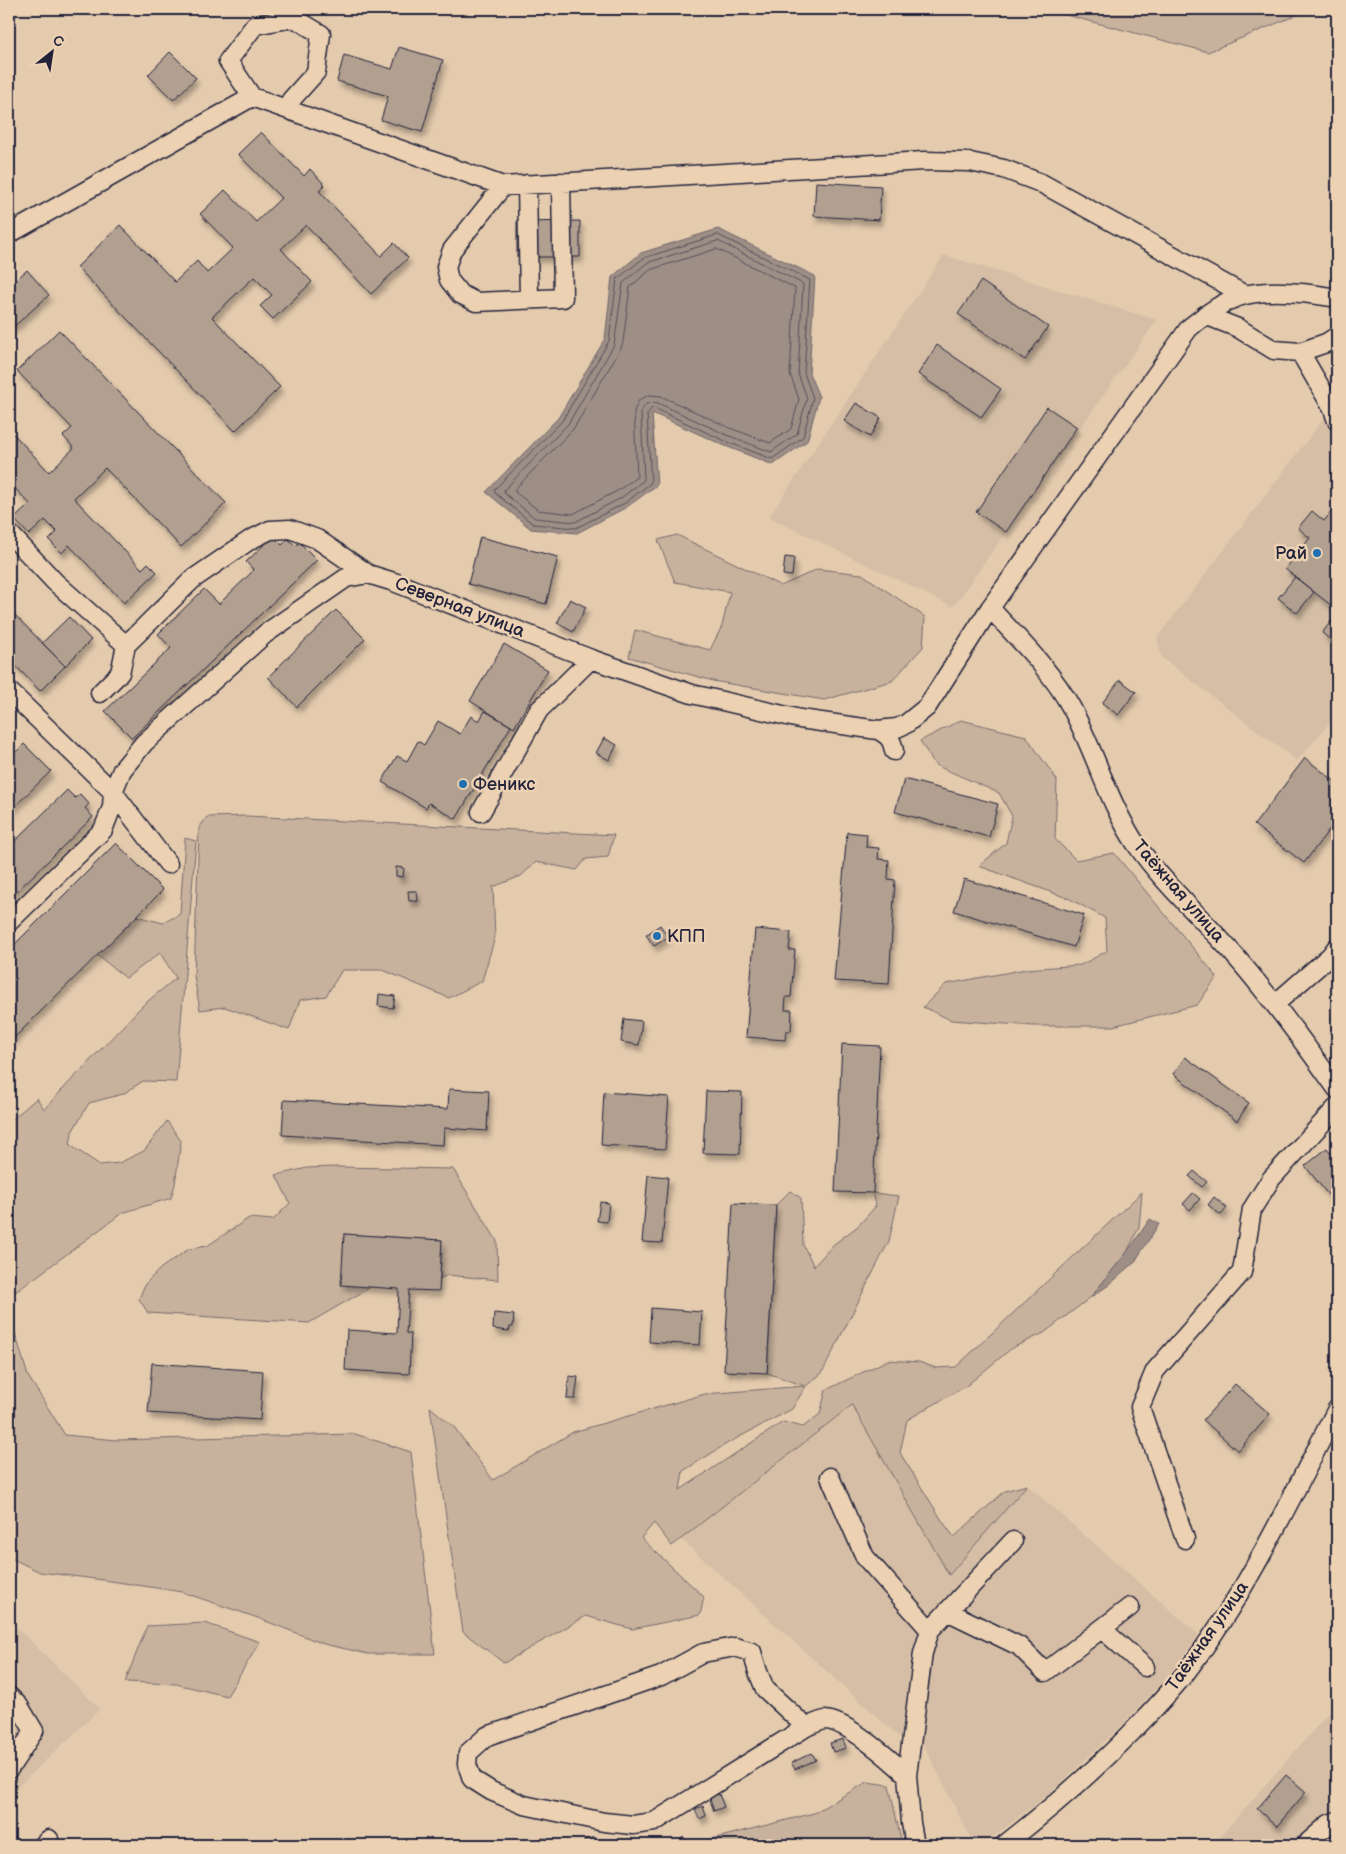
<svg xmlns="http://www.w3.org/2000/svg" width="1346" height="1854" viewBox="0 0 1346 1854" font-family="'Balsamiq Sans',sans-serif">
<defs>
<filter id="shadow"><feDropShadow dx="3" dy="5.5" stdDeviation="2.5" flood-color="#0004"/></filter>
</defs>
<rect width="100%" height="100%" fill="#e4cbae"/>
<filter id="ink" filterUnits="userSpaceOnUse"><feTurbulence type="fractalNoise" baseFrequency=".02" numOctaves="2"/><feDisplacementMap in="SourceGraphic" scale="10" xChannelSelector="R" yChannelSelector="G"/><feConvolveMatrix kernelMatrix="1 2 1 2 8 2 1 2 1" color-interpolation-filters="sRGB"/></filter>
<g filter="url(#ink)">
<path fill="#d5bea5" d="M 944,255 L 1157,320 L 953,607 L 769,517 Z
M 1327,414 L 1337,422 L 1337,714 L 1297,761 L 1162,658 L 1157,638 Z
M 853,1405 L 949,1575 L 1027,1485 L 1199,1635 L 1167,1677 L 1119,1728 L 1051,1792 L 983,1845 L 974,1845 L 920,1738 L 898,1736 L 681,1539 Z
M 12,1623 L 100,1709 L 9,1795 L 9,1626 Z
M 1337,1703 L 1337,1845 L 1213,1845 Z"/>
<path fill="#c8b29d" stroke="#756a6c" d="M 1043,9 L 1311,9 L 1208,52 Z
M 677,535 L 781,586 L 818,569 L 862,574 L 925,617 L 923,647 L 892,681 L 824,700 L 713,681 L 629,657 L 635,630 L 710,650 L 722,626 L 730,592 L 675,582 L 658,540 Z
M 961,720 L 1026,736 L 1057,780 L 1055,839 L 1076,860 L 1114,853 L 1217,977 L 1197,1005 L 1113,1026 L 1034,1026 L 951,1020 L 923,1007 L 946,984 L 1026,969 L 1081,965 L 1107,951 L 1105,918 L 1070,899 L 979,866 L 1006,843 L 1012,816 L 999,793 L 935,765 L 920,741 Z
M 247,816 L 614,835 L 608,857 L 586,859 L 577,870 L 536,862 L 521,876 L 493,887 L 495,937 L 482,981 L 449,998 L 383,970 L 342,970 L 326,996 L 300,1000 L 289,1030 L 225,1007 L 200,1010 L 194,976 L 199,828 L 207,817 Z
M 185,838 L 196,841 L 176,1082 L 143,1081 L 123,1094 L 89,1103 L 72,1132 L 70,1145 L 100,1165 L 119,1163 L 144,1151 L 167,1121 L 181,1141 L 175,1184 L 171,1198 L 122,1213 L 9,1297 L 9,1122 L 37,1098 L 44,1109 L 142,1006 L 176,978 L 160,953 L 126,978 L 97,955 L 137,916 L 163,923 L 180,914 Z
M 337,1167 L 453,1169 L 497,1241 L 498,1280 L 447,1275 L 440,1279 L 442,1240 L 344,1234 L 371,1287 L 309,1323 L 148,1313 L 139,1299 L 145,1284 L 161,1268 L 189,1249 L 207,1246 L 249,1218 L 273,1220 L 290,1203 L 276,1175 L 307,1168 Z
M 790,1191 L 801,1198 L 803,1245 L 814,1266 L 834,1244 L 858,1226 L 876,1206 L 873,1193 L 899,1196 L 889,1241 L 822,1373 L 806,1386 L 792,1409 L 728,1443 L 683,1471 L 680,1490 L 783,1422 L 803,1427 L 820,1414 L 826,1390 L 888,1360 L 919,1362 L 936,1368 L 956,1367 L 1142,1192 L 1139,1227 L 1127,1252 L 1091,1297 L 1044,1333 L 1012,1348 L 966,1386 L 907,1420 L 900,1453 L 943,1522 L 954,1537 L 1005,1491 L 1027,1485 L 949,1575 L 852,1405 L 672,1546 L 654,1523 L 641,1538 L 704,1597 L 700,1615 L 632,1629 L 586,1616 L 504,1663 L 463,1632 L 430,1407 L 454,1427 L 493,1480 L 573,1432 L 705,1394 L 805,1386 L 767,1373 L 776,1205 Z
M 9,1313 L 28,1376 L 65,1435 L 116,1440 L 355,1434 L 411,1452 L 435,1654 L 368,1654 L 324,1644 L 258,1618 L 182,1592 L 111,1581 L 40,1572 L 9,1557 Z
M 205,1623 L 260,1642 L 227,1696 L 176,1684 L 125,1682 L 147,1626 Z
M 867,1782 L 889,1785 L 902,1845 L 689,1845 L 814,1813 Z
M 547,1838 L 555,1845 L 514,1845 L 517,1840 Z"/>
<path fill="#9e8f86" stroke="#6c6368" d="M 718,229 L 815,276 L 809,373 L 819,397 L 807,441 L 773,465 L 723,445 L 652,413 L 657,485 L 627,507 L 577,533 L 531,529 L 486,492 L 558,418 L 605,339 L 612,277 L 641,253 Z
M 1150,1219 L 1159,1224 L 1134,1263 L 1109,1285 L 1091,1297 L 1127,1252 Z"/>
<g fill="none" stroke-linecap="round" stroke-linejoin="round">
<path stroke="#544e59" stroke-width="1" d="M 718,235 L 810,280 L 804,373 L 813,398 L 803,437 L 772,459 L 725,441 L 656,409 L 652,408 L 647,414 L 651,483 L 625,503 L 576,528 L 533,524 L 495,493 L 494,490 L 562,421 L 609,341 L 617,279 L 644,258 Z
M 718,241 L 803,284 L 798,374 L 807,398 L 797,434 L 771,452 L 727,435 L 658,403 C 649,401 643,404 641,413 L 644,480 L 621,498 L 575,522 L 535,518 L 504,493 L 504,490 L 568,424 L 614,345 L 623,283 L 647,263 Z
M 717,249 L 795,288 L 790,374 L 799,399 L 791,429 L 770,443 L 730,428 L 661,396 L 649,395 L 639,400 L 634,411 L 637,477 L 617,491 L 573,514 L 538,510 L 515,492 L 515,489 L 574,428 L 621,348 L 623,342 L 630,287 L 650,270 Z"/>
</g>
<path fill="#b19f90" stroke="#22223b" filter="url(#shadow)" d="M 399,47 L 443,60 L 422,132 L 381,120 L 388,96 L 337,81 L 344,55 L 392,69 Z
M 170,52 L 196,78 L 173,100 L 148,75 Z
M 261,132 L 304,176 L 310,169 L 325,185 L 319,191 L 381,256 L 394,243 L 408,258 L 371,294 L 306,225 L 281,249 L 312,282 L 273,319 L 260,306 L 272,295 L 254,277 L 212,317 L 280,387 L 235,431 L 77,267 L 120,225 L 175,282 L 197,261 L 207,273 L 233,248 L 200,214 L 225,190 L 256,222 L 281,198 L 238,154 Z
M 816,182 L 881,186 L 879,220 L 814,216 Z
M 580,221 L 580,257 L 517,257 L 517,222 Z
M 27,270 L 49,295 L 9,331 L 9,286 Z
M 981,281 L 1048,327 L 1025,360 L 958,314 Z
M 59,330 L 226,503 L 181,547 L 105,468 L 74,498 L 142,569 L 148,563 L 157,572 L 124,603 L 69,545 L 62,553 L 49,540 L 57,532 L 45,520 L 29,535 L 14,519 L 30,504 L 9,482 L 9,429 L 49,472 L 74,448 L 63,436 L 72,428 L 17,371 Z
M 937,345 L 1001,389 L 981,417 L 918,374 Z
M 856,403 L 881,418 L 870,437 L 844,421 Z
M 1047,407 L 1077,427 L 1006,532 L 976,512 Z
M 1337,505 L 1337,610 L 1285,569 L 1310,538 L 1298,528 L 1312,511 L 1324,521 Z
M 273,536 L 282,545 L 288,539 L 296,546 L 299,542 L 317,560 L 132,738 L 105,711 L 171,648 L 158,634 L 204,589 L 219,604 L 254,570 L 246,562 Z
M 480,537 L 558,557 L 546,604 L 468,584 Z
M 785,557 L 794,558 L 792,576 L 783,575 Z
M 1295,577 L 1314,592 L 1297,613 L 1278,598 Z
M 570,599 L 586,607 L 573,632 L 557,623 Z
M 9,609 L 65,666 L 40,691 L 9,659 Z
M 336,610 L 365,639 L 297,707 L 268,677 Z
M 1337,614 L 1337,645 L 1322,633 Z
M 69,617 L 91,640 L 65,666 L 42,643 Z
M 504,644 L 548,670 L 514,728 L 470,701 Z
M 1120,680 L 1136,692 L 1118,715 L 1102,703 Z
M 485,711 L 511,726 L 456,819 L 429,803 L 426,808 L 382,782 L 397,756 L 407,761 L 418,741 L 424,745 L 438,721 L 460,734 L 471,716 L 479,721 Z
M 604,738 L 617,745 L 609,760 L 596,753 Z
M 24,744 L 51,771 L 9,812 L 9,759 Z
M 1305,758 L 1337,783 L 1337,819 L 1304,863 L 1254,825 Z
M 904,779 L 998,804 L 989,837 L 895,812 Z
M 67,790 L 75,798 L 80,794 L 89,804 L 85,808 L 93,817 L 9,899 L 9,847 Z
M 847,832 L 867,834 L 866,847 L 879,848 L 878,859 L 889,860 L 888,879 L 895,880 L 889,984 L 834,981 Z
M 116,843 L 163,890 L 9,1043 L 9,950 Z
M 396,867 L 404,868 L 403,877 L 396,876 Z
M 964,879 L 1084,915 L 1074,947 L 954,911 Z
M 408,891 L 417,891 L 418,901 L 409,901 Z
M 660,925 L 668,937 L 654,946 L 646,935 Z
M 755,929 L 791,932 L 789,950 L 795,950 L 791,997 L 786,997 L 785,1010 L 792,1010 L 791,1031 L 786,1031 L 785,1040 L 746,1037 Z
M 379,994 L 395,996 L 393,1008 L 378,1006 Z
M 624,1019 L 642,1021 L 639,1045 L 621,1042 Z
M 842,1044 L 880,1046 L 873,1193 L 835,1192 Z
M 1185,1057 L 1249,1103 L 1237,1121 L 1173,1074 Z
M 449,1089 L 489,1091 L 487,1131 L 444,1128 L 443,1145 L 282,1135 L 284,1100 L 448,1109 Z
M 706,1091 L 742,1092 L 740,1154 L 703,1153 Z
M 604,1092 L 669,1097 L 665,1149 L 601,1145 Z
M 1327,1148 L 1337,1161 L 1337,1206 L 1305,1166 Z
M 1194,1171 L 1207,1182 L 1202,1187 L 1189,1176 Z
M 648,1175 L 668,1177 L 662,1243 L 642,1242 Z
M 1193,1193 L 1200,1199 L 1190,1210 L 1183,1204 Z
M 1214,1197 L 1227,1208 L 1221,1215 L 1208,1205 Z
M 600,1202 L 609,1203 L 607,1222 L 597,1221 Z
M 733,1203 L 776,1205 L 767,1373 L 724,1371 Z
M 344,1234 L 442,1240 L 439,1291 L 409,1290 L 406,1333 L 411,1334 L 409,1374 L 345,1370 L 347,1330 L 397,1333 L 399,1289 L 341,1285 Z
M 651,1308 L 702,1312 L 700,1345 L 649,1342 Z
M 494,1313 L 514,1315 L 513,1327 L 510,1327 L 509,1331 L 493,1329 Z
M 152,1363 L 263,1371 L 260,1420 L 148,1413 Z
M 569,1376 L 578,1377 L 575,1399 L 567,1399 Z
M 1235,1384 L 1270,1414 L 1238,1451 L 1203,1420 Z
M 843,1739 L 846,1748 L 833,1752 L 830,1743 Z
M 812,1753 L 816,1760 L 795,1769 L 791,1763 Z
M 1286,1775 L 1306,1792 L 1277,1826 L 1257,1809 Z
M 719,1794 L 724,1807 L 714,1811 L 709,1797 Z
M 703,1806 L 706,1816 L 699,1819 L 695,1809 Z
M 595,1837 L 597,1845 L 585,1845 L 584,1840 Z
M 683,1837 L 692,1845 L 676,1845 Z"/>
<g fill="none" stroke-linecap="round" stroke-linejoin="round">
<g stroke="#22223b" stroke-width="21">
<path id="minor" d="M 252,97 L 228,61 L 255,25 L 294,18 L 321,34 L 316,72 L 291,100 L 287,109
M 527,184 L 529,299
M 503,186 L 452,250 L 446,267 L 449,280 L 460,294 L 476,302 L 563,298 L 561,182
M 9,234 L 252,97 L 503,186 L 924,161 L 970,162 L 1004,169 L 1041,183 L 1245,295
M 1205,315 L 1238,328 L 1274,350 L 1300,352 L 1326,343 L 1337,336
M 1300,352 L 1333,409 L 1337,421
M 9,533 L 55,582 L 126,645
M 990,608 C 1018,639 1051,670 1071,707 C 1095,751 1108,802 1136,844 C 1162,882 1198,914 1229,949 C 1268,993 1303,1041 1337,1089
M 9,691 L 113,792 L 168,864
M 100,693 L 120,673 L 126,645 L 193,579 L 250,540 L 270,530 L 290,529 L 317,539 L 368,574
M 878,730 C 888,735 892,739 894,751
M 481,812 L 539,710 L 591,659
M 9,922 L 103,830 L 112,807 L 113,792 L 122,770 L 144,743 L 265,634 L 346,578 L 368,574 L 394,582 L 591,659 L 692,694 L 800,719 L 878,730 L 897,728 L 906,724 L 927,707 L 990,608 L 1189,328 C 1205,315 1224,300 1245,295 C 1273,288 1309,293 1337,298
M 1275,1004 L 1330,956 L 1337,947
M 830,1477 L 865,1557 L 930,1630
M 1185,1539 L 1140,1407 L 1155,1371 L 1242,1272 L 1252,1209 L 1271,1179 L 1337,1107
M 947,1611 L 1019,1646 L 1045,1672 L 1130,1607
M 1102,1629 L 1145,1667
M 9,1696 L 19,1706 L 34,1731 L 9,1769
M 806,1727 L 765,1689 L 758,1672 L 752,1652 L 735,1647 L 703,1653 L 661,1676 L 487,1736 L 468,1753 L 467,1764 L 472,1779 L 491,1791 L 524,1805 L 604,1822 L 633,1825 L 654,1822 L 806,1727 C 811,1725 819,1721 825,1720 C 846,1720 892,1761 907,1775
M 43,1845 L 49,1839
M 915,1845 L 911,1823 L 907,1775 L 923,1653 L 930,1630 L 1013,1541
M 1004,1845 C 1049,1810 1091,1774 1131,1733 C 1150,1713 1170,1693 1187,1671 C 1248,1591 1291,1498 1337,1409
M 1305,1845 L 1329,1824 L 1337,1821"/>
</g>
<use href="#minor" stroke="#ecd2b3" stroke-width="18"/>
</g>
</g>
<g fill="#1f6fb2" stroke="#ecd2b3" stroke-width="2">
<circle cx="1317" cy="553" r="5"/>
<circle cx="463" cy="784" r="5"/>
<circle cx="657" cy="936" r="5"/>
</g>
<g text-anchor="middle" stroke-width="5" stroke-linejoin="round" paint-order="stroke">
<g font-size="18" fill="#22223b" stroke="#ecd2b3" text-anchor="start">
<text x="1307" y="559" text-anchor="end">Рай</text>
<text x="473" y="790">Феникс</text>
<text x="667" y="942">КПП</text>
</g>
<g font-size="18" fill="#22223b" stroke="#ecd2b3">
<text transform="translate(460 607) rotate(21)" y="6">Северная улица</text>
<text transform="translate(1179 891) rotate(49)" y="6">Таёжная улица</text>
<text transform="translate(1207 1636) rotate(-55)" y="6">Таёжная улица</text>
</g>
</g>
<rect width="1346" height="1854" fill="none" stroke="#ecd2b3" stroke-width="30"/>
<rect x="15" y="15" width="1316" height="1824" fill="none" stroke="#22223b" stroke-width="2" filter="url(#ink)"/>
<g transform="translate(52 52) rotate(30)" stroke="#ecd2b3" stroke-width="4" paint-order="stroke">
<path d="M0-4L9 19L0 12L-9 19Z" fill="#22223b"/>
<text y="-8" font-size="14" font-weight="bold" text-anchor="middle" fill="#22223b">С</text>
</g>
</svg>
